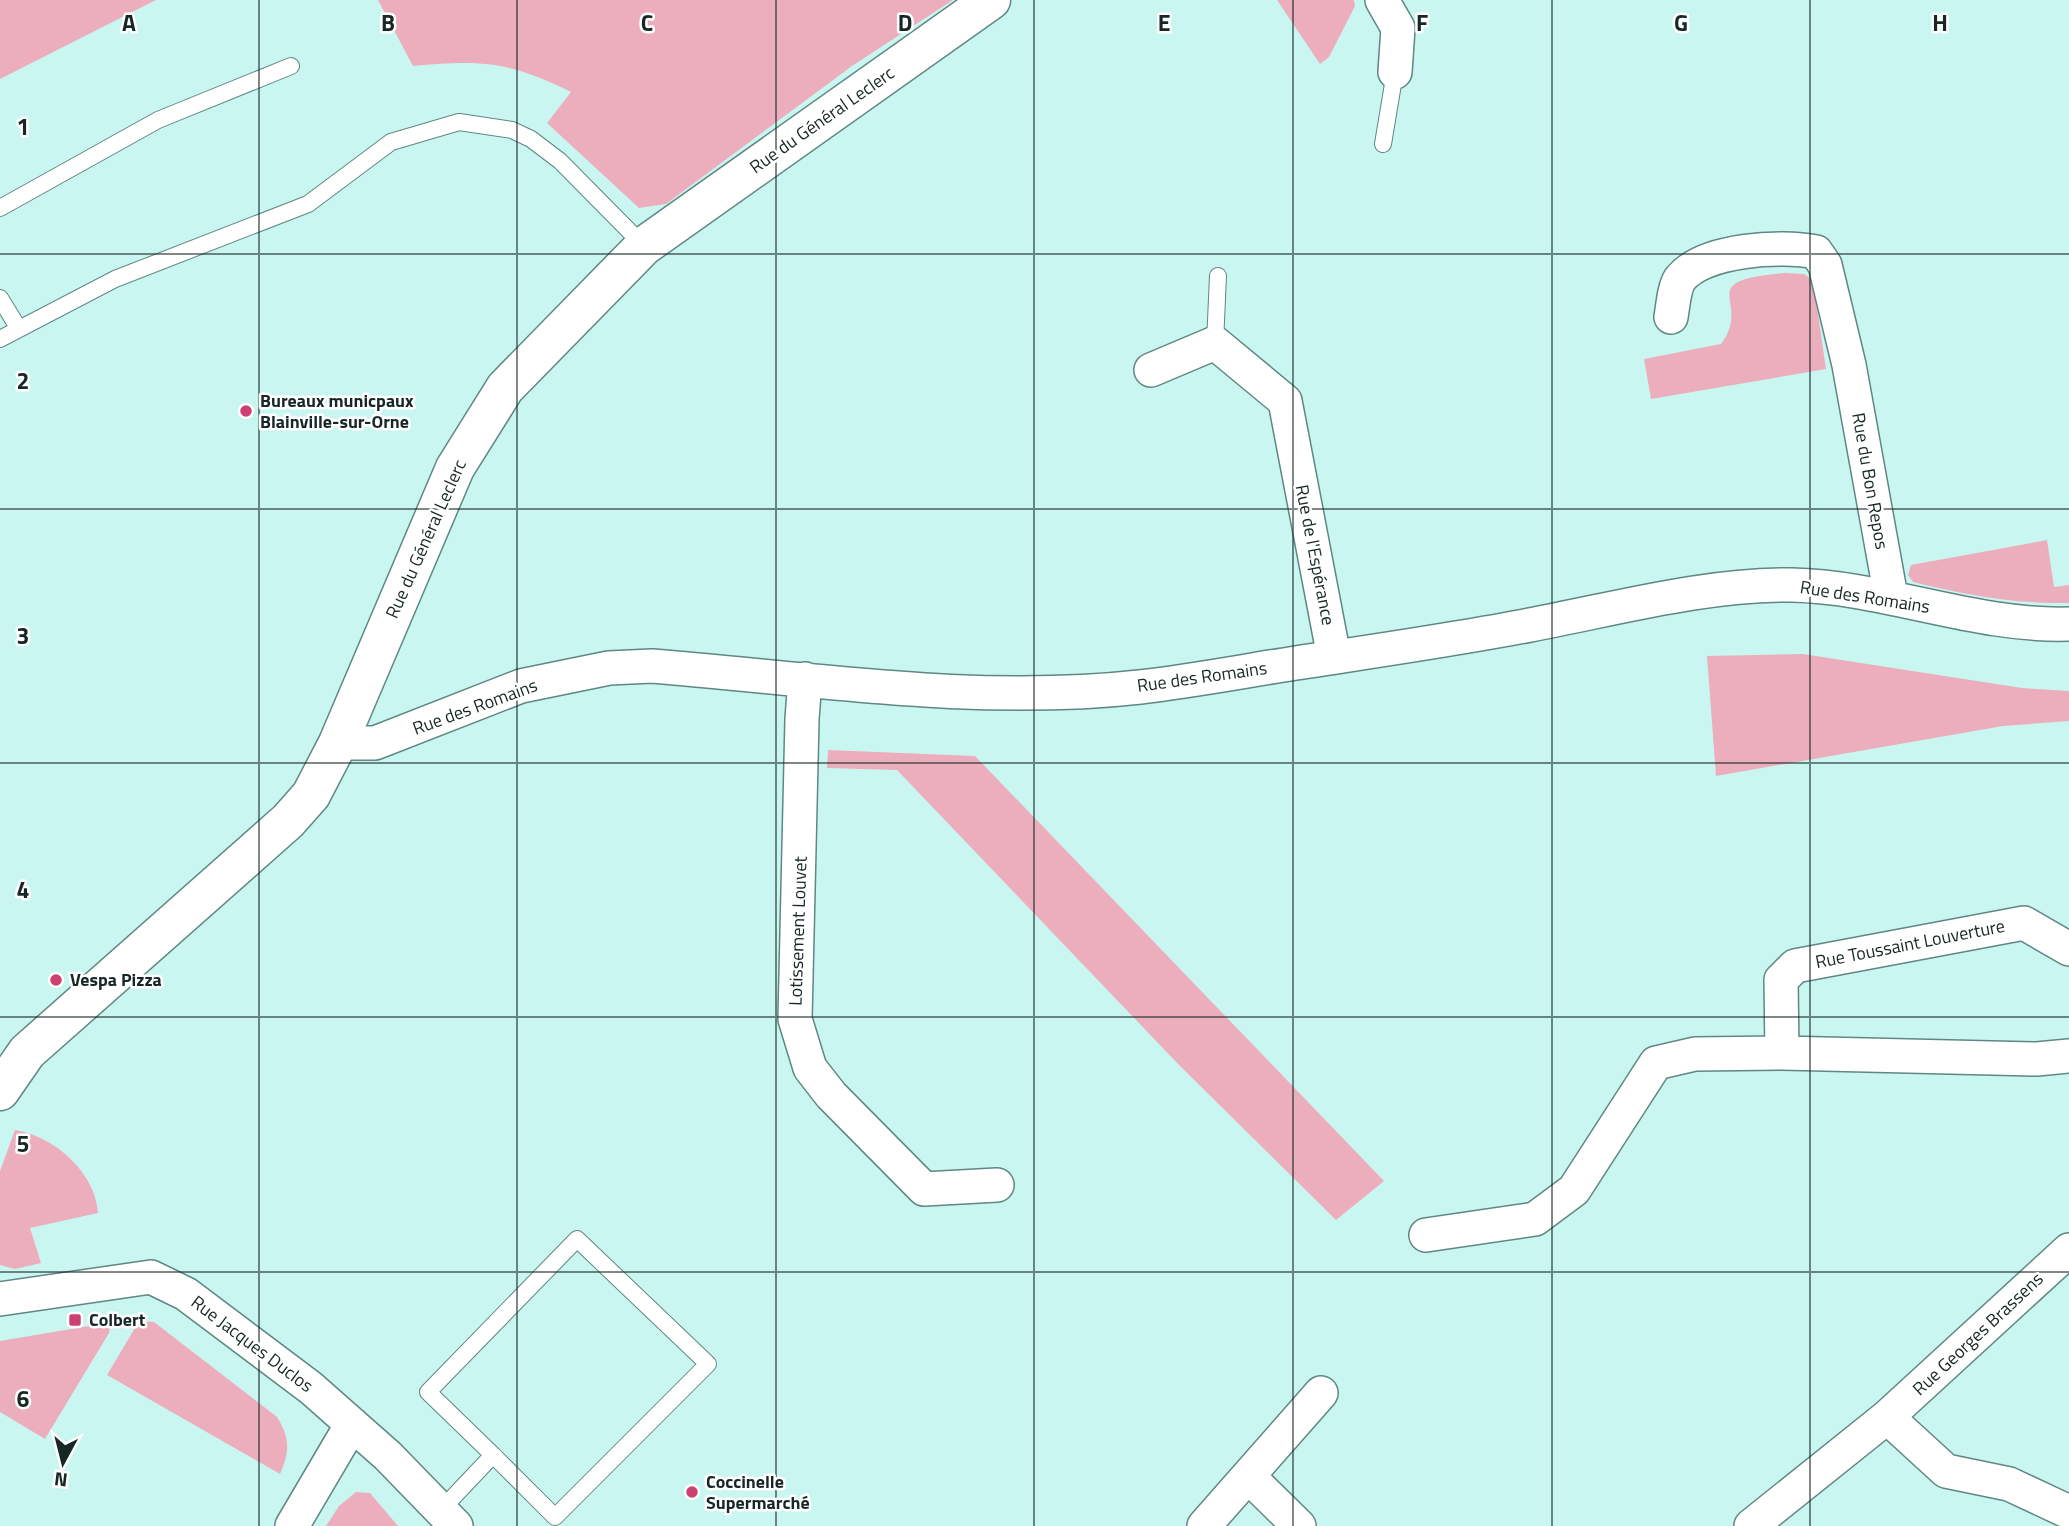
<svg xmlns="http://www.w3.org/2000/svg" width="2069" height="1526" viewBox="0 0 2069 1526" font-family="'Titillium Web',sans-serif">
<rect width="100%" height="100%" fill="#caf6f1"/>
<path fill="#ecaebd" d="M 0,0 L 156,0 L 0,79 Z
M 378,0 L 953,0 L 852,66 L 666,204 L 639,208 L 547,123 L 571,92 C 508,61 482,60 413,66 Z
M 1277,0 L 1354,0 L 1355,6 L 1329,57 L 1320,64 Z
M 1785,273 L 1804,274 L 1813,280 L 1826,369 L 1651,399 L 1644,359 L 1721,344 C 1754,300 1689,281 1785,273 Z
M 2047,540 L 2054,587 L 2069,585 L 2069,603 C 2015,604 1965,595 1913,582 L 1908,575 L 1911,565 Z
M 1803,654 L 2022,688 L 2069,691 L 2069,721 L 2003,726 L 1716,776 L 1707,656 Z
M 828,750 L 975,756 L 1384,1181 L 1336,1220 L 1180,1066 L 897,770 L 827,768 Z
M 15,1130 C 54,1136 96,1173 98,1213 L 30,1228 L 41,1263 L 15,1269 L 0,1265 L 0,1171 Z
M 139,1321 L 154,1322 L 277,1417 C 290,1438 290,1451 280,1474 L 107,1375 Z
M 107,1323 L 110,1327 L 109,1333 L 45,1439 L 0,1412 L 0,1341 Z
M 356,1492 L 370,1493 L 398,1526 L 326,1526 L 339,1506 Z"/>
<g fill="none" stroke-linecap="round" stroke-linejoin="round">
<g stroke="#5f8783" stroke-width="18">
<path id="service" d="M 1383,144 L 1395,72
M 0,208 L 158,120 L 291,66
M 0,298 L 19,329
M 0,339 L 115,279 L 308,204 L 391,142 L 459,122 L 512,130 L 531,139 L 560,161 L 644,246
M 1215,343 L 1218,276
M 441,1510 L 493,1455 L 428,1392 L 577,1239 L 708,1364 L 555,1517 L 493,1455"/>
</g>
<g stroke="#5f8783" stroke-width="36">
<path id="minor" d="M 1382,0 L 1398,28 L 1395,72
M 1671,317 C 1673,306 1674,288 1680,279 C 1704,249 1781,245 1816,252 L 1825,265 L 1849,365 L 1891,597
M 1151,370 L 1215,343 L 1285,401 L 1334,657
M 805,679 L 802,719 L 795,1019 L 810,1068 L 831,1095 L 924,1189 L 997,1185
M 338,743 L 375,743 L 521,686 L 609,668 L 652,666 C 813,679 979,705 1140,687 C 1192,681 1244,671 1296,663 C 1374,651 1452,640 1530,625 C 1615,609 1705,584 1792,585 C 1886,587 1975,627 2069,624
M 1782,1053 L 1781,980 L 1795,966 L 2024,923 L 2069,949
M 1426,1235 L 1535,1219 L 1574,1190 L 1656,1063 L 1695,1054 L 1782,1053 L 2037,1059 L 2069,1056
M 0,1299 L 151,1277 L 186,1294 L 311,1388 L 388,1456 L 456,1526
M 1887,1417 L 2069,1250
M 1248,1476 L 1299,1526
M 292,1526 L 352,1424
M 1204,1526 L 1321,1393
M 1751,1526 L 1887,1417 L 1946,1471 L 2009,1484 L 2069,1512"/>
</g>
<g stroke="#5f8783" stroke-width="41">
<path id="tertiary" d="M 0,1091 L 27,1052 L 288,821 L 311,795 L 338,743 L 455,468 L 505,388 L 644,246 L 991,0"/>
</g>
<use href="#service" stroke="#fff" stroke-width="16"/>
<use href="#minor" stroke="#fff" stroke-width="33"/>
<use href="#tertiary" stroke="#fff" stroke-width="38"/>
</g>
<path fill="none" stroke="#162725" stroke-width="2" stroke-opacity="0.55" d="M 259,0 L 259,1526M 517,0 L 517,1526M 776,0 L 776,1526M 1034,0 L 1034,1526M 1293,0 L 1293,1526M 1552,0 L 1552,1526M 1810,0 L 1810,1526M 0,254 L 2069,254M 0,509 L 2069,509M 0,763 L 2069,763M 0,1017 L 2069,1017M 0,1272 L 2069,1272"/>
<g fill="#cd4172" stroke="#fff" stroke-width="2.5">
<circle cx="246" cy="411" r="7"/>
<circle cx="56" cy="980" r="7"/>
<rect x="68" y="1313" width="14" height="14" rx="3.5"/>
<circle cx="692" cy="1492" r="7"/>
</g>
<g text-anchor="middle" stroke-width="5" stroke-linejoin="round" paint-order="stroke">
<g font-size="18" fill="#162725" stroke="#fff">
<text transform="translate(822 120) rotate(-35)" y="6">Rue du Général Leclerc</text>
<text transform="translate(1870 481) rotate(80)" y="6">Rue du Bon Repos</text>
<text transform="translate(426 539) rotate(-66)" y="6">Rue du Général Leclerc</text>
<text transform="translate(1315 555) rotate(79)" y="6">Rue de l'Espérance</text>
<text transform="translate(1865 597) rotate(9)" y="6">Rue des Romains</text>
<text transform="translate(1202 677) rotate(-8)" y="6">Rue des Romains</text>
<text transform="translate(475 707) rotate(-20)" y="6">Rue des Romains</text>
<text transform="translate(798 931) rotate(-88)" y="6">Lotissement Louvet</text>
<text transform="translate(1910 944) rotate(-11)" y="6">Rue Toussaint Louverture</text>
<text transform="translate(1978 1334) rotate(-43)" y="6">Rue Georges Brassens</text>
<text transform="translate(252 1344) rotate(37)" y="6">Rue Jacques Duclos</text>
</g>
<g font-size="18" font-weight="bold" fill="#162725" stroke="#fff" text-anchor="start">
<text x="260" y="407">Bureaux municpaux<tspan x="260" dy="21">Blainville-sur-Orne</tspan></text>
<text x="70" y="986">Vespa Pizza</text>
<text x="89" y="1326">Colbert</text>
<text x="706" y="1488">Coccinelle<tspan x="706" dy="21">Supermarché</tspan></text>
</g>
</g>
<g font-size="23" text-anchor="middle" font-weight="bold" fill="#162725" stroke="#fff" stroke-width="5" stroke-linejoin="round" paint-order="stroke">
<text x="129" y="31">A</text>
<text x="388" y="31">B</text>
<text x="647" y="31">C</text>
<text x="905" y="31">D</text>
<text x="1164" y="31">E</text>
<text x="1422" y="31">F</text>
<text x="1681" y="31">G</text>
<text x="1940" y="31">H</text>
<text x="23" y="135">1</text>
<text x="23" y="389">2</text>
<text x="23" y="644">3</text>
<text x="23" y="898">4</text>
<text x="23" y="1152">5</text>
<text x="23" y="1407">6</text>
</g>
<g transform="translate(63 1463) rotate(187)" stroke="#ffffff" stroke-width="5" paint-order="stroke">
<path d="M0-5L12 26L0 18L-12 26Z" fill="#162725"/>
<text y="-10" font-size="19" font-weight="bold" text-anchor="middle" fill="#162725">N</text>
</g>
</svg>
